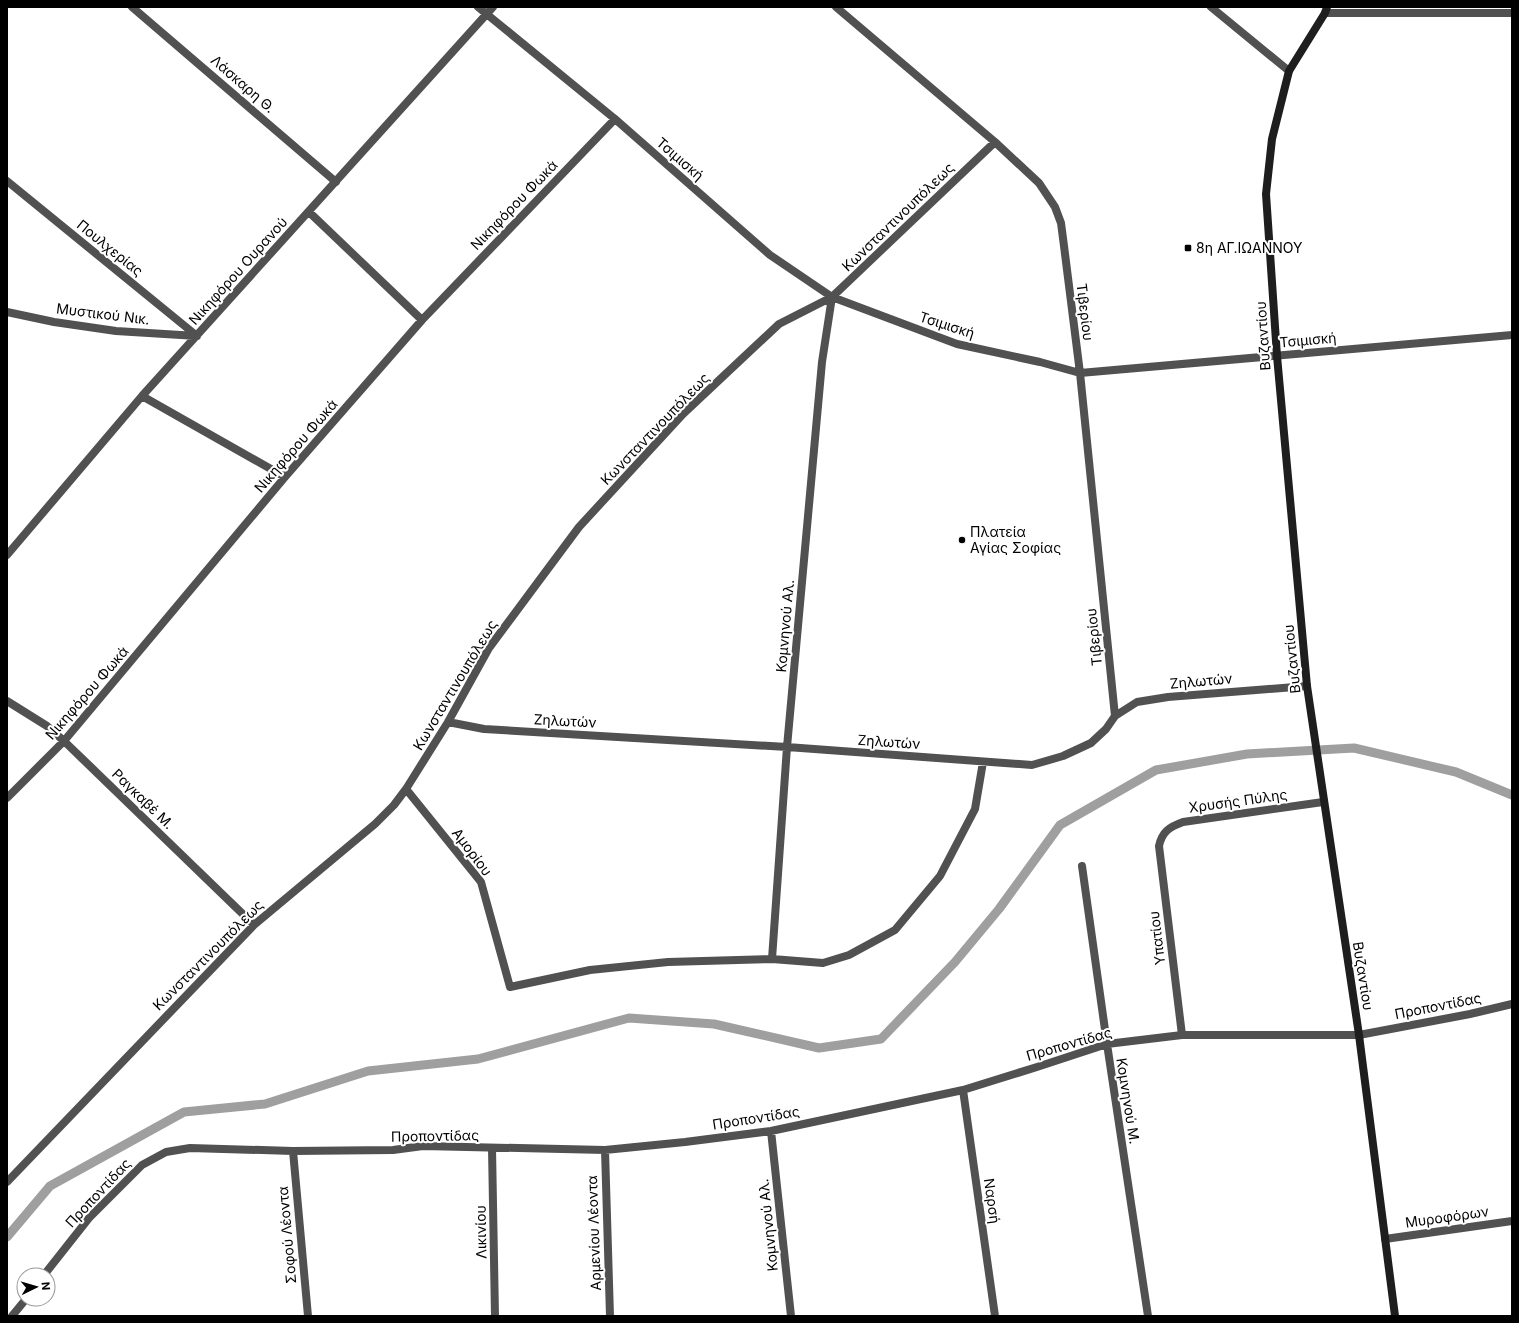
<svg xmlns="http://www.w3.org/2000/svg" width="1519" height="1323" viewBox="0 0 1519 1323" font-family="Inter,sans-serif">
<rect width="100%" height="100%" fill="#fff"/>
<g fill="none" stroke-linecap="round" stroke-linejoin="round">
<path stroke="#9f9f9f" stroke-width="9" d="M 7,1237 L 50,1186 L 184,1112 L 265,1104 L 368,1071 L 478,1059 L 629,1018 L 714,1024 L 819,1048 L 881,1039 L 955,962 L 999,909 L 1060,825 L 1156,770 L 1247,754 L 1354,748 L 1456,772 L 1512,795"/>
<path stroke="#515151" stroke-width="8" d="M 132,7 L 336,182
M 478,7 L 615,119 L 770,255 L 832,297 L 957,344 L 1040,362 L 1080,373 L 1512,335
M 836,7 L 995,142 L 1039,183 L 1055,207 L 1061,223 L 1064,246 L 1080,373 L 1115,716
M 1211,7 L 1289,71
M 1325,13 L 1512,13
M 7,181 L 197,336
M 309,212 L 422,320
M 7,312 L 54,322 L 116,331 L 197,336
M 142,396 L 285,477
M 7,555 L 142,396 L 493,7
M 7,701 L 47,726 L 64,741 L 254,925
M 448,722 L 484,729 L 787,747 L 1032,765 L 1063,756 L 1091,743 L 1106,729 L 1115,716 L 1137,702 L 1168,697 L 1307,686
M 406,789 L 481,882 L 510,987 L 590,970 L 668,962 L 772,959 L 823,963 L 849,955 L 895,930 L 940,876 L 975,809 L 983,762
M 7,798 L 64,741 L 285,477 L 422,320 L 615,119
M 1082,866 L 1107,1044 L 1148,1316
M 772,959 L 787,747 L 822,362 L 832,297
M 1182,1035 L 1159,846 C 1162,832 1169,827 1183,822 L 1323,802
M 963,1090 L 995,1316
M 771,1131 L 791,1316
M 492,1148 L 495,1316
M 605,1150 L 610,1316
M 293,1151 L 308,1316
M 7,1182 L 254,925 L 375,824 L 394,805 L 406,789 L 448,722 L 489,648 L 544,574 L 579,527 L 683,414 L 779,324 L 832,297 L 995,142
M 1385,1239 L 1512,1221
M 44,1275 L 89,1218 L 142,1165 L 166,1152 L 190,1148 L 293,1151 L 393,1150 L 423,1146 L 605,1150 L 685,1142 L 771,1131 L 963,1090 L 1037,1067 L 1107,1044 L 1182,1035 L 1359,1035 L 1470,1014 L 1512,1004
M 12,1316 L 26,1299"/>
<path stroke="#1e1e1e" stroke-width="8" d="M 1327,7 L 1325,13 L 1289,71 L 1272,139 L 1266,194 L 1277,356 L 1307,686 L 1359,1035 L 1395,1316"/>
</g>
<g fill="#000" stroke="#fff" stroke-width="1.5">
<rect x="1184" y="244" width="8" height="8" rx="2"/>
<circle cx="962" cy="540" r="4"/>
</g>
<g text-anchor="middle" stroke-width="4" stroke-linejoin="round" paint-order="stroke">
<g font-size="14" fill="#000" stroke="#fff">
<text transform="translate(243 84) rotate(41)" y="5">Λάσκαρη Θ.</text>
<text transform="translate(680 159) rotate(41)" y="5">Τσιμισκή</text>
<text transform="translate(514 205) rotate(-46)" y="5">Νικηφόρου Φωκά</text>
<text transform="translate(898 217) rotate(-44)" y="5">Κωνσταντινουπόλεως</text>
<text transform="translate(110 248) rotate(39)" y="5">Πουλχερίας</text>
<text transform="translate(238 271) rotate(-48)" y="5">Νικηφόρου Ουρανού</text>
<text transform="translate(1085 312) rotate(83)" y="5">Τιβερίου</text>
<text transform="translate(103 314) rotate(7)" y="5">Μυστικού Νικ.</text>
<text transform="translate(947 325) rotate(18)" y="5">Τσιμισκή</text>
<text transform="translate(1263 336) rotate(-94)" y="5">Βυζαντίου</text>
<text transform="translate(1308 340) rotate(-5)" y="5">Τσιμισκή</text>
<text transform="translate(655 429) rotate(-46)" y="5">Κωνσταντινουπόλεως</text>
<text transform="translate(296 446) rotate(-49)" y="5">Νικηφόρου Φωκά</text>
<text transform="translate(785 626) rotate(-85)" y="5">Κομνηνού Αλ.</text>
<text transform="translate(1094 637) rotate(-96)" y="5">Τιβερίου</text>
<text transform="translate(1292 659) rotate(-96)" y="5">Βυζαντίου</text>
<text transform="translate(1201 681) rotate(-5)" y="5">Ζηλωτών</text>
<text transform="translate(455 685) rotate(-59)" y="5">Κωνσταντινουπόλεως</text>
<text transform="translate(87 693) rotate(-49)" y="5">Νικηφόρου Φωκά</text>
<text transform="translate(565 721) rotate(3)" y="5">Ζηλωτών</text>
<text transform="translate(889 742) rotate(4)" y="5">Ζηλωτών</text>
<text transform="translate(143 799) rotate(44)" y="5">Ραγκαβέ Μ.</text>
<text transform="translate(1238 801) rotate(-8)" y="5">Χρυσής Πύλης</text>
<text transform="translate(472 852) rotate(53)" y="5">Αμορίου</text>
<text transform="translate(1157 938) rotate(-97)" y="5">Υπατίου</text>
<text transform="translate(208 955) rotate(-45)" y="5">Κωνσταντινουπόλεως</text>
<text transform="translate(1363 976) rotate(81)" y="5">Βυζαντίου</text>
<text transform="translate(1438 1006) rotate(-11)" y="5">Προποντίδας</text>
<text transform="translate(1069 1044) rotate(-16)" y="5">Προποντίδας</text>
<text transform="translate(1128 1101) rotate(81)" y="5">Κομνηνού Μ.</text>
<text transform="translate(756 1118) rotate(-9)" y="5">Προποντίδας</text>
<text transform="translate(435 1136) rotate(-1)" y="5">Προποντίδας</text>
<text transform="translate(98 1193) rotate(-47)" y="5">Προποντίδας</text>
<text transform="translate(992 1201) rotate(82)" y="5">Ναρσή</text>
<text transform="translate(1447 1217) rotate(-8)" y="5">Μυροφόρων</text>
<text transform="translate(768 1225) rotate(-96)" y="5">Κομνηνού Αλ.</text>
<text transform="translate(481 1232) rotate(-91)" y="5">Λικινίου</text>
<text transform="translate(594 1233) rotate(-92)" y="5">Αρμενίου Λέοντα</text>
<text transform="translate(287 1235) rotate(-95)" y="5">Σοφού Λέοντα</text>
</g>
<g font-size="14" fill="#000" stroke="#fff" text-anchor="start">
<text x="1196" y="253">8η ΑΓ.ΙΩΑΝΝΟΥ</text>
<text x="970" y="537">Πλατεία<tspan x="970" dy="16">Αγίας Σοφίας</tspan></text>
</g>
</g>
<rect width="1519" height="1323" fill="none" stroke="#000000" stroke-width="16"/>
<g transform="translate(36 1287) rotate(85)"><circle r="19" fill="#ffffff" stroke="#999999"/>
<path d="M0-3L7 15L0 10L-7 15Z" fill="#000000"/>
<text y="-6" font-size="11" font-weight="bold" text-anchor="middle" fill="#000000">N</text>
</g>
</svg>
